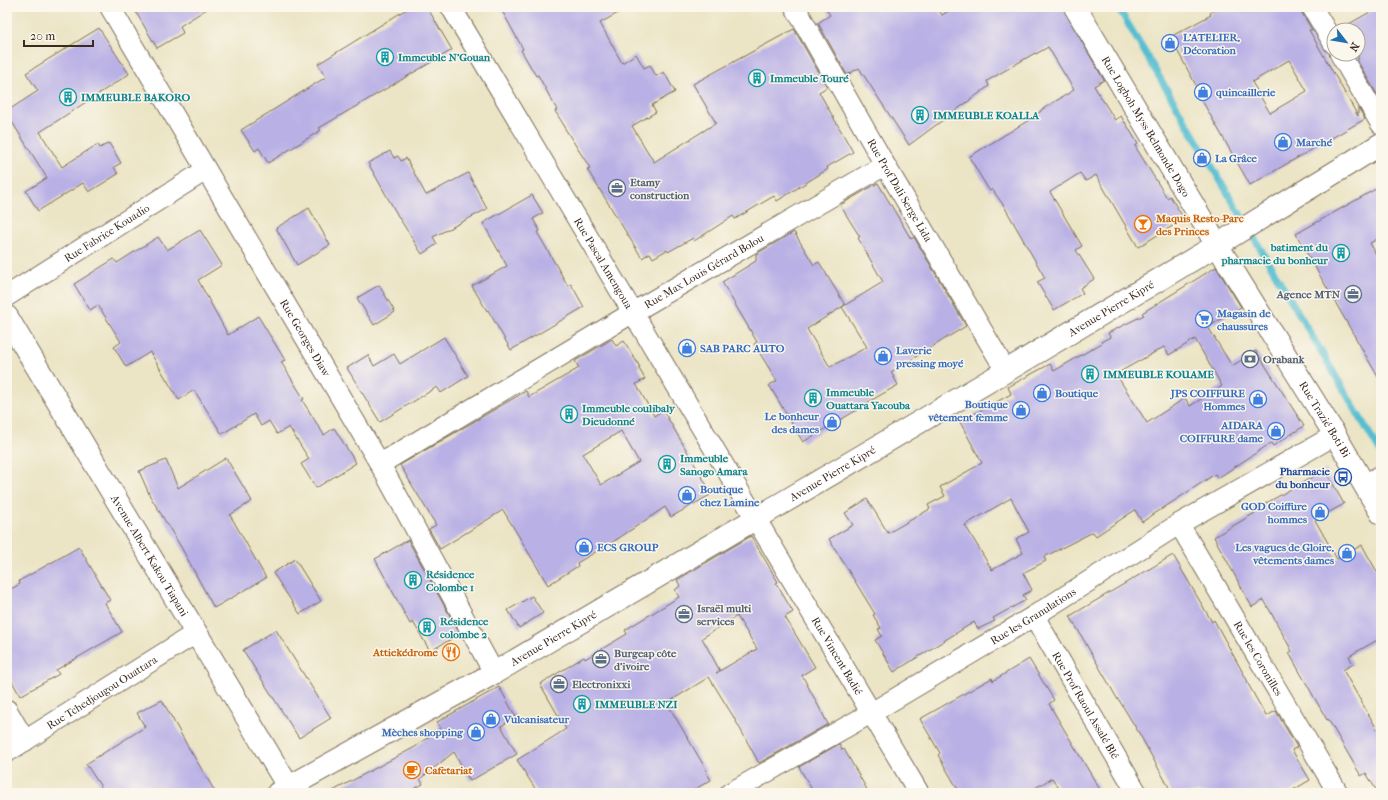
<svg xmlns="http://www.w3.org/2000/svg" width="1388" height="800" viewBox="0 0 1388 800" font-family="'IM FELL French Canon',serif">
<rect width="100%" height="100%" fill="#fbf7ec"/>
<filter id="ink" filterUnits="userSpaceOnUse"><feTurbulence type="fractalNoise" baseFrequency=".025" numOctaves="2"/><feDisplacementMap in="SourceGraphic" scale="8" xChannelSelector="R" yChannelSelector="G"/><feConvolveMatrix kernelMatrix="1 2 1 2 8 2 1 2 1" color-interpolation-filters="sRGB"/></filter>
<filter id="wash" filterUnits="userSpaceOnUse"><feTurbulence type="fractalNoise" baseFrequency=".012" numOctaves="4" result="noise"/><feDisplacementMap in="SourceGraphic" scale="16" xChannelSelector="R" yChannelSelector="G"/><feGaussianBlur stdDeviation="0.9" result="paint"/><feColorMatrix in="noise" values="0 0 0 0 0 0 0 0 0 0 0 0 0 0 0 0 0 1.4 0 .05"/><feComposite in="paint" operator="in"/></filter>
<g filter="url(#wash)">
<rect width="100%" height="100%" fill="#ebe4c5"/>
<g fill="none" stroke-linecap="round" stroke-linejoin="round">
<path stroke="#54bed0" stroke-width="7" d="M 1118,7 L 1381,453"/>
</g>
<g id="blocks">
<path fill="#b9b0e5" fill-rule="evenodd" d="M 133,7 L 210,7 L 180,26 L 183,33 L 157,48 Z
M 410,7 L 427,7 L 452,50 L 319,128 L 321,130 L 268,163 L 259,148 L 255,151 L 241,130 L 326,77 L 318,64 Z
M 500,7 L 629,7 L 600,23 L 622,63 L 636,54 L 644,68 L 650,65 L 656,76 L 664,72 L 675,92 L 652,105 L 656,112 L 632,126 L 654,162 L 716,123 L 693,84 L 794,29 L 827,87 L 819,92 L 853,152 L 827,167 L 828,169 L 777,201 L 774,196 L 735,219 L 733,216 L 694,241 L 693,238 L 668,252 L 667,250 L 653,258 L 650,253 L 642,258 L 587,169 L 590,168 L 564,127 L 565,127 L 555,111 L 557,110 L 538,75 L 536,76 L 521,50 L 523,49 Z
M 825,7 L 937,7 L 942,15 L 955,7 L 1062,7 L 1104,80 L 1094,86 L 1115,120 L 1121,116 L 1125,123 L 1125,122 L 1138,144 L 1135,146 L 1167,198 L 1170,196 L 1184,219 L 1138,247 L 1096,175 L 1086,181 L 1080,173 L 1050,192 L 1082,246 L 1076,250 L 1094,279 L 1080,288 L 1083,293 L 1054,310 L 1037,282 L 1045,278 L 1004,206 L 992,189 L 990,191 L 989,190 L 969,157 L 1029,120 L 1041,111 L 1041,110 L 1074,90 L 1048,47 L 1036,54 L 1035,53 L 987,81 L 989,86 L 909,145 L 859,68 L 847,75 L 818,23 L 830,15 Z
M 1219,7 L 1300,7 L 1302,13 L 1312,30 L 1309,30 L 1358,116 L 1358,107 L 1365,119 L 1250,185 L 1196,90 L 1198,89 L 1170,37 L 1211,15 L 1210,13 ZM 1289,60 L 1307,91 L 1270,113 L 1252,82 Z
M 1379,7 L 1381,7 L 1381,101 L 1358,62 L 1358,30 L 1350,30 L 1347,25 Z
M 99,28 L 129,74 L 40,132 L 62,167 L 98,144 L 100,148 L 109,143 L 121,163 L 114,167 L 118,174 L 89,192 L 83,183 L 38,211 L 26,191 L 47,178 L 7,114 L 7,111 L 38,91 L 26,73 Z
M 390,151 L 394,158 L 398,156 L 401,161 L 406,158 L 426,195 L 468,173 L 487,209 L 433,237 L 437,244 L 422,254 L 398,216 L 368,163 Z
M 878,183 L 911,239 L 914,237 L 966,326 L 891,372 L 898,385 L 856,409 L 857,410 L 803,442 L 769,385 L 777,381 L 754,344 L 757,342 L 722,282 L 756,261 L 756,254 L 794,232 L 814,265 L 819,262 L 845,305 L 807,329 L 830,367 L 867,347 L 842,307 L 883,282 L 858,238 L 860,237 L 840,205 Z
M 1381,186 L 1381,237 L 1370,243 L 1381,263 L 1381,382 L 1296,234 Z
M 532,195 L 543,213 L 533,219 L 540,231 L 537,232 L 568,286 L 571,284 L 584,307 L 511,350 L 488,310 L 487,311 L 472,286 L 507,266 L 483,223 Z
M 309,208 L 330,245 L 297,265 L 276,228 Z
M 200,230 L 222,265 L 198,280 L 228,335 L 258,316 L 285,360 L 281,362 L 304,399 L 302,400 L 324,435 L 334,428 L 356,463 L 316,488 L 301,464 L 309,459 L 289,427 L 277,434 L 269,421 L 261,426 L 254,414 L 222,434 L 194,390 L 179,400 L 150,352 L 126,367 L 114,347 L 121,342 L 98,305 L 90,310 L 74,284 L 114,259 L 117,263 L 158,237 L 167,250 Z
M 1216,267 L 1241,307 L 1208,327 L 1232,366 L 1256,351 L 1304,426 L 1273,446 L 1271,443 L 1218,478 L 1215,474 L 1142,522 L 1135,510 L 1096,536 L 1093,532 L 1044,557 L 1046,561 L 1023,573 L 1032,590 L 1023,595 L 1026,600 L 993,618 L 995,621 L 978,629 L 974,622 L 894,672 L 875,640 L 882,636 L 878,629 L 881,628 L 873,615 L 875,614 L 829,539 L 853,525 L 845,513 L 867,499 L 888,533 L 930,509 L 928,505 L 945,496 L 940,487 L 982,463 L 960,422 L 1011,394 L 1008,387 L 1050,364 L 1054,371 L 1102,343 L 1101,342 L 1110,337 L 1108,333 L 1144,315 L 1142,313 ZM 1195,339 L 1222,386 L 1190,406 L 1185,398 L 1147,423 L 1116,374 L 1164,347 L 1169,355 ZM 1011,498 L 1029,532 L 1016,539 L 1023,553 L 992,570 L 965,525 Z
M 379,285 L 395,312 L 374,325 L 357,298 Z
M 444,337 L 468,376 L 441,393 L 437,387 L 380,422 L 347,368 L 368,355 L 374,366 L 394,354 L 400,364 Z
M 612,339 L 616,346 L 624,341 L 640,367 L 638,367 L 645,379 L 636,384 L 654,416 L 663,410 L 712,494 L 671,517 L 665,507 L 619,538 L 577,563 L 578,566 L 548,585 L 503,510 L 440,549 L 429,529 L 436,525 L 400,465 L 526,391 L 529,397 L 579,368 L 575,361 ZM 621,431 L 639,462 L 601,485 L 583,454 Z
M 226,458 L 252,501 L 230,515 L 266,578 L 214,608 L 181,547 L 150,496 L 139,471 L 166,460 L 178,488 Z
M 1325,470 L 1344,504 L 1315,520 L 1337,559 L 1362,545 L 1381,579 L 1381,638 L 1349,656 L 1353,664 L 1343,670 L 1381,736 L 1381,793 L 1378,793 L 1366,773 L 1361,776 L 1328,719 L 1327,720 L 1289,653 L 1292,651 L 1264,600 L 1252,607 L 1214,537 L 1255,513 L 1254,510 Z
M 751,536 L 778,582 L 776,583 L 793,612 L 785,617 L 815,667 L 802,675 L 828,724 L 759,763 L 733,716 L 709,677 L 667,703 L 707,771 L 706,772 L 711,780 L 688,793 L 538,793 L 517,760 L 566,729 L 540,684 L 584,657 L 585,659 L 627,634 L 625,630 L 679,597 L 675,590 L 680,586 L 677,580 ZM 737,616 L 757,649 L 716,673 L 720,671 L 702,638 Z
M 408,540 L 460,634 L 430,651 L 413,622 L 410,624 L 375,559 Z
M 79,547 L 110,600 L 105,603 L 122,632 L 56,670 L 59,674 L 20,696 L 7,672 L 7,591 L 20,584 L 19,581 Z
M 1173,555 L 1212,622 L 1214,620 L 1248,682 L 1247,682 L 1266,716 L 1276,711 L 1297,747 L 1292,750 L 1310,780 L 1288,793 L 1172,793 L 1139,733 L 1119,700 L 1118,700 L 1070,616 Z
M 295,559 L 321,601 L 300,614 L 273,573 Z
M 532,596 L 543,613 L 519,628 L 508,610 Z
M 276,630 L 331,718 L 299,738 L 243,650 Z
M 1029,659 L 1054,700 L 1049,704 L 1102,793 L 1062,793 L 1052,778 L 1027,793 L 960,793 L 938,755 L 940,753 L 920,719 L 992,678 L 993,681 Z
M 499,687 L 516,717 L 501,726 L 517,754 L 470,781 L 454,752 L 420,779 L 423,784 L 406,793 L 329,793 L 415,747 L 440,728 L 437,722 Z
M 162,700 L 187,745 L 216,793 L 105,793 L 86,764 L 145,727 L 137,713 Z
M 839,744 L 842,750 L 844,749 L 869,793 L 814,793 L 799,767 Z"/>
</g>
</g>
<g filter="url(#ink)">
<use href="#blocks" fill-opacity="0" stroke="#796b58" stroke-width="1"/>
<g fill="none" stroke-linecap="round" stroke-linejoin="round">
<g stroke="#796b58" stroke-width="22">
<g id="street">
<path id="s1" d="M 110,7 L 380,464 L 494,673"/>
<path id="s2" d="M 451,7 L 919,793"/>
<path id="s3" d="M 795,7 L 885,165 L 1006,371"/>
<path d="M 1312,7 L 1334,44"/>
<path d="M 1340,54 L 1381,124"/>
<path id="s4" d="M 7,296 L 206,170"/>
<path id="s5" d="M 380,464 L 632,313 L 885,165"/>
<path d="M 1365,485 L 1381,475"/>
<path id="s6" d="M 1179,524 L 1338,793"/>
<path id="s7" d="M 1034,616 L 1137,793"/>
<path d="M 7,710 L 25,741"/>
<path id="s8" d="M 7,752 L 196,633"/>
<path id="s9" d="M 730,793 L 871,713 L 1034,616 L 1179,524 L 1335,435"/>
</g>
</g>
<g stroke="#796b58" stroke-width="24">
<g id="secondary">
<path id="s10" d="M 1075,7 L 1217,245 L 1335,435 L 1381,513"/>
<path id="s11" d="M 7,317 L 292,793"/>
<path id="s12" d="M 278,793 L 494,673 L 1006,371 L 1217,245 L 1381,144"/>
</g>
</g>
<use href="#street" stroke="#fff" stroke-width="20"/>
<use href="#secondary" stroke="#fff" stroke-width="22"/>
</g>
</g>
<defs>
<g id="shop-ring" transform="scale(0.9)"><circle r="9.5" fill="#fbf7ec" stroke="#3f7fe0" stroke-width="1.5"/><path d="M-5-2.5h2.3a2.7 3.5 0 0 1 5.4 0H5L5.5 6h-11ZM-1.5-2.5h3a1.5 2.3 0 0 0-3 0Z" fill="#3f7fe0"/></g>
<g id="building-ring" transform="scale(0.9)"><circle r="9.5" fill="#fbf7ec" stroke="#0f9aa8" stroke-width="1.5"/><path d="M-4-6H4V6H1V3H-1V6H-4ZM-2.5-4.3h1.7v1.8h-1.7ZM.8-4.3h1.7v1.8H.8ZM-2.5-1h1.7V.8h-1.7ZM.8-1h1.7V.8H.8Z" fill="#0f9aa8"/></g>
<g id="office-ring" transform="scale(0.9)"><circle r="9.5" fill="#fbf7ec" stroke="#5c6f8a" stroke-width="1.5"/><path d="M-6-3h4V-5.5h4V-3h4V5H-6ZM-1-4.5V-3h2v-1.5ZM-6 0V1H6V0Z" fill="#5c6f8a"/></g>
<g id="bar-ring" transform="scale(0.9)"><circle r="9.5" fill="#fbf7ec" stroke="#e8710a" stroke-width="1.5"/><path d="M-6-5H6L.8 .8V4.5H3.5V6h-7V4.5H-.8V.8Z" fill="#e8710a"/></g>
<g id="supermarket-ring" transform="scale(0.9)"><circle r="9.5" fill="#fbf7ec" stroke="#3f7fe0" stroke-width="1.5"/><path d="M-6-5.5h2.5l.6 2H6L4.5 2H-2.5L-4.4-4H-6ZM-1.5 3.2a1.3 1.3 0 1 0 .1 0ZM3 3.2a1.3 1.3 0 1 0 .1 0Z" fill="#3f7fe0"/></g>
<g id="bank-ring" transform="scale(0.9)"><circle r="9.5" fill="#fbf7ec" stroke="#5c6f8a" stroke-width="1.5"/><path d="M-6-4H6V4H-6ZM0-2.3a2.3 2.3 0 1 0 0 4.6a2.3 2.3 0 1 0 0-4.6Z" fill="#5c6f8a"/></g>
<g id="bus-ring" transform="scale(0.9)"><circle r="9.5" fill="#fbf7ec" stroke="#1a4fb4" stroke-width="1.5"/><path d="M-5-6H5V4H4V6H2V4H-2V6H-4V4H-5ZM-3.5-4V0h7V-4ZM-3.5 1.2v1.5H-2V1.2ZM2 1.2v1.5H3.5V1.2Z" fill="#1a4fb4"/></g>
<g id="restaurant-ring" transform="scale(0.9)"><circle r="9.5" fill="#fbf7ec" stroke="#e8710a" stroke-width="1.5"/><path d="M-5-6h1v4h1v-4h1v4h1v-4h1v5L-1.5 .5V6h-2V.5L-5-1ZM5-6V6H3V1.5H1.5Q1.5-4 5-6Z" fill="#e8710a"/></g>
<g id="cafe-ring" transform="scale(0.9)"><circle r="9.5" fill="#fbf7ec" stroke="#e8710a" stroke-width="1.5"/><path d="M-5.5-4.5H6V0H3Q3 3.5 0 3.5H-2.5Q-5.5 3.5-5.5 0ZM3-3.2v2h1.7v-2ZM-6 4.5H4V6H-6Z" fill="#e8710a"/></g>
</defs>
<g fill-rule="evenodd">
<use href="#shop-ring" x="1170" y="43"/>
<use href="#building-ring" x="385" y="57"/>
<use href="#building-ring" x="757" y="78"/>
<use href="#shop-ring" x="1203" y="92"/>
<use href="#building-ring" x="68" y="97"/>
<use href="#building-ring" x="920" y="115"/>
<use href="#shop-ring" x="1283" y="142"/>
<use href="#shop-ring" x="1202" y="158"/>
<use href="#office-ring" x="617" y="188"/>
<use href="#bar-ring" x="1143" y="224"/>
<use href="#building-ring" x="1341" y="253"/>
<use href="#office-ring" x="1353" y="294"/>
<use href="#supermarket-ring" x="1204" y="319"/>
<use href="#shop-ring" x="687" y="348"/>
<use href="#shop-ring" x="883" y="356"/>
<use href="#bank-ring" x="1250" y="359"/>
<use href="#building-ring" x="1090" y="374"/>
<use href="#shop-ring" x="1042" y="393"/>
<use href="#building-ring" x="813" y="398"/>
<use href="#shop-ring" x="1258" y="399"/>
<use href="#shop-ring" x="1021" y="410"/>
<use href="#building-ring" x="569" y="414"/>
<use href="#shop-ring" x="832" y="422"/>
<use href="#shop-ring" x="1276" y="431"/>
<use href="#building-ring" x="667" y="464"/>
<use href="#bus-ring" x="1343" y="477"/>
<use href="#shop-ring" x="687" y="495"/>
<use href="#shop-ring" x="1320" y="512"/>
<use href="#shop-ring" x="584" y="547"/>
<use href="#shop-ring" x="1347" y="553"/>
<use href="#building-ring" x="413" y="580"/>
<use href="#office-ring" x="684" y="614"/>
<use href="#building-ring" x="427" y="627"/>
<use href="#restaurant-ring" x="451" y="652"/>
<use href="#office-ring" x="601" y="659"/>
<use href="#office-ring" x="559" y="684"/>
<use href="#building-ring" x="582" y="704"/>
<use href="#shop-ring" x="491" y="719"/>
<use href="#shop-ring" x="476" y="732"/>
<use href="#cafe-ring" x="412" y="770"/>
</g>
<g text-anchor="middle" stroke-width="3" stroke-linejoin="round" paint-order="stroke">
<g font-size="11" font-weight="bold" fill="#366cbe" stroke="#fbf7ec" text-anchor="start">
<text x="1183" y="41">L'ATELIER,<tspan x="1183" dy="13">Décoration</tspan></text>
<text x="1216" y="96">quincaillerie</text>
<text x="1296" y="146">Marché</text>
<text x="1215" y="162">La Grâce</text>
<text x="1217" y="317">Magasin de<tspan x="1217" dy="13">chaussures</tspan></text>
<text x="700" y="352">SAB PARC AUTO</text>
<text x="896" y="354">Laverie<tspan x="896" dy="13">pressing moyé</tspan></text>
<text x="1055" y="397">Boutique</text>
<text x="1245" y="397" text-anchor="end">JPS COIFFURE<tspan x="1245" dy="13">Hommes</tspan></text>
<text x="1008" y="408" text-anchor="end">Boutique<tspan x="1008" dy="13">vêtement femme</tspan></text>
<text x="819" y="420" text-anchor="end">Le bonheur<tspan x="819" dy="13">des dames</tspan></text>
<text x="1263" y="429" text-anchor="end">AIDARA<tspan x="1263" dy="13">COIFFURE dame</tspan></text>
<text x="700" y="493">Boutique<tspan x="700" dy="13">chez Lamine</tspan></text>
<text x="1307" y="510" text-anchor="end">GOD Coiffure<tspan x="1307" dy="13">hommes</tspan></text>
<text x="597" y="551">ECS GROUP</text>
<text x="1334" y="551" text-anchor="end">Les vagues de Gloire,<tspan x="1334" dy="13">vêtements dames</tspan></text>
<text x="504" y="723">Vulcanisateur</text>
<text x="463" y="736" text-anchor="end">Mèches shopping</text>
</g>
<g font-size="11" font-weight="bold" fill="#0d838f" stroke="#fbf7ec" text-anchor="start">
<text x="398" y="61">Immeuble N’Gouan</text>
<text x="770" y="82">Immeuble Touré</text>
<text x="81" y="101">IMMEUBLE BAKORO</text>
<text x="933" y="119">IMMEUBLE KOALLA</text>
<text x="1328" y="251" text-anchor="end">batiment du<tspan x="1328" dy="13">pharmacie du bonheur</tspan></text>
<text x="1103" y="378">IMMEUBLE KOUAME</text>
<text x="826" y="396">Immeuble<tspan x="826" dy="13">Ouattara Yacouba</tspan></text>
<text x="582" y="412">Immeuble coulibaly<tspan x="582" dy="13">Dieudonné</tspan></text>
<text x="680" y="462">Immeuble<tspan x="680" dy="13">Sanogo Amara</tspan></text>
<text x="426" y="578">Résidence<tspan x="426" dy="13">Colombe 1</tspan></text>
<text x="440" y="625">Résidence<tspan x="440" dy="13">colombe 2</tspan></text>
<text x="595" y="708">IMMEUBLE NZI</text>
</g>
<g font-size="11" fill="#3b2a1e" stroke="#fbf7ec">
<text dy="4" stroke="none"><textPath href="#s10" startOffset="139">Rue Logboh Myss Belmonde Dogo</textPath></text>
<text dy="4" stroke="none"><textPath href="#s3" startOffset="211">Rue Prof Dali Serge Lida</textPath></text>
<text dy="4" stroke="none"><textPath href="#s4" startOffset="118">Rue Fabrice Kouadio</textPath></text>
<text dy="4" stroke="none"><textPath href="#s2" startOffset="298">Rue Pascal Amengoua</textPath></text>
<text dy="4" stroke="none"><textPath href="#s5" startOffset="377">Rue Max Louis Gérard Bolou</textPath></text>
<text dy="4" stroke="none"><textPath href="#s12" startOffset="964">Avenue Pierre Kipré</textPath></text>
<text dy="4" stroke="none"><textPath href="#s1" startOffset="384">Rue Georges Diaw</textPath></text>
<text dy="4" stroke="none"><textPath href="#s10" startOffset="482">Rue Trazié Boti Bi</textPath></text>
<text dy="4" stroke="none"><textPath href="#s12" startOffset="640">Avenue Pierre Kipré</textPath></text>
<text dy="4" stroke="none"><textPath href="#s11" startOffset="278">Avenue Albert Kakou Tiapani</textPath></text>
<text dy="4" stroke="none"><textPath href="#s9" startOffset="351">Rue les Granulations</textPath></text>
<text dy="4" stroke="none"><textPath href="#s12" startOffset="316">Avenue Pierre Kipré</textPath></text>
<text dy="4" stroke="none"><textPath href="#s2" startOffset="755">Rue Vincent Badié</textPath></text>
<text dy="4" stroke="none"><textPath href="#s6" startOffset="156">Rue les Coronilles</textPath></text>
<text dy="4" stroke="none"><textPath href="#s8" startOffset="112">Rue Tchedjougou Ouattara</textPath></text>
<text dy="4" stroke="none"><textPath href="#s7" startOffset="103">Rue Prof Raoul Assalé Blé</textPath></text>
</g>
<g font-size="11" font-weight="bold" fill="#4e5e75" stroke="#fbf7ec" text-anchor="start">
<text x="630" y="186">Etamy<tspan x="630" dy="13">construction</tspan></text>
<text x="1340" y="298" text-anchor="end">Agence MTN</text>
<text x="1263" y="363">Orabank</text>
<text x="697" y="612">Israël multi<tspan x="697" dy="13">services</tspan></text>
<text x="614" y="657">Burgeap côte<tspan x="614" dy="13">d'ivoire</tspan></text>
<text x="572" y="688">Electronixxi</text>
</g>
<g font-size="11" font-weight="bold" fill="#c56008" stroke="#fbf7ec" text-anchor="start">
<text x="1156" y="222">Maquis Resto-Parc<tspan x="1156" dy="13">des Princes</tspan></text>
<text x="438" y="656" text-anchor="end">Attiekédrome</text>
<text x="425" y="774">Cafetariat</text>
</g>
<g font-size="11" font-weight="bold" fill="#164399" stroke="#fbf7ec" text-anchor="end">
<text x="1330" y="475">Pharmacie<tspan x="1330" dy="13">du bonheur</tspan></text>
</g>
</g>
<rect width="1388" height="800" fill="none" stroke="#fbf7ec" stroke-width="24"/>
<g transform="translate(1346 42) rotate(121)"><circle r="19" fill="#fbf7ec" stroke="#aea59a"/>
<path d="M0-3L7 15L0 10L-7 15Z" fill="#1f6fb2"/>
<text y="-6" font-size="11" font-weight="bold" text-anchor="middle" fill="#3b2a1e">N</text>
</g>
<path d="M24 40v6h69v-6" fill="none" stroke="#3b2a1e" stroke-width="2"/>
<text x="30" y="40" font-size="12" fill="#3b2a1e" stroke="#fbf7ec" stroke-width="3" paint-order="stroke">20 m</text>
</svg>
